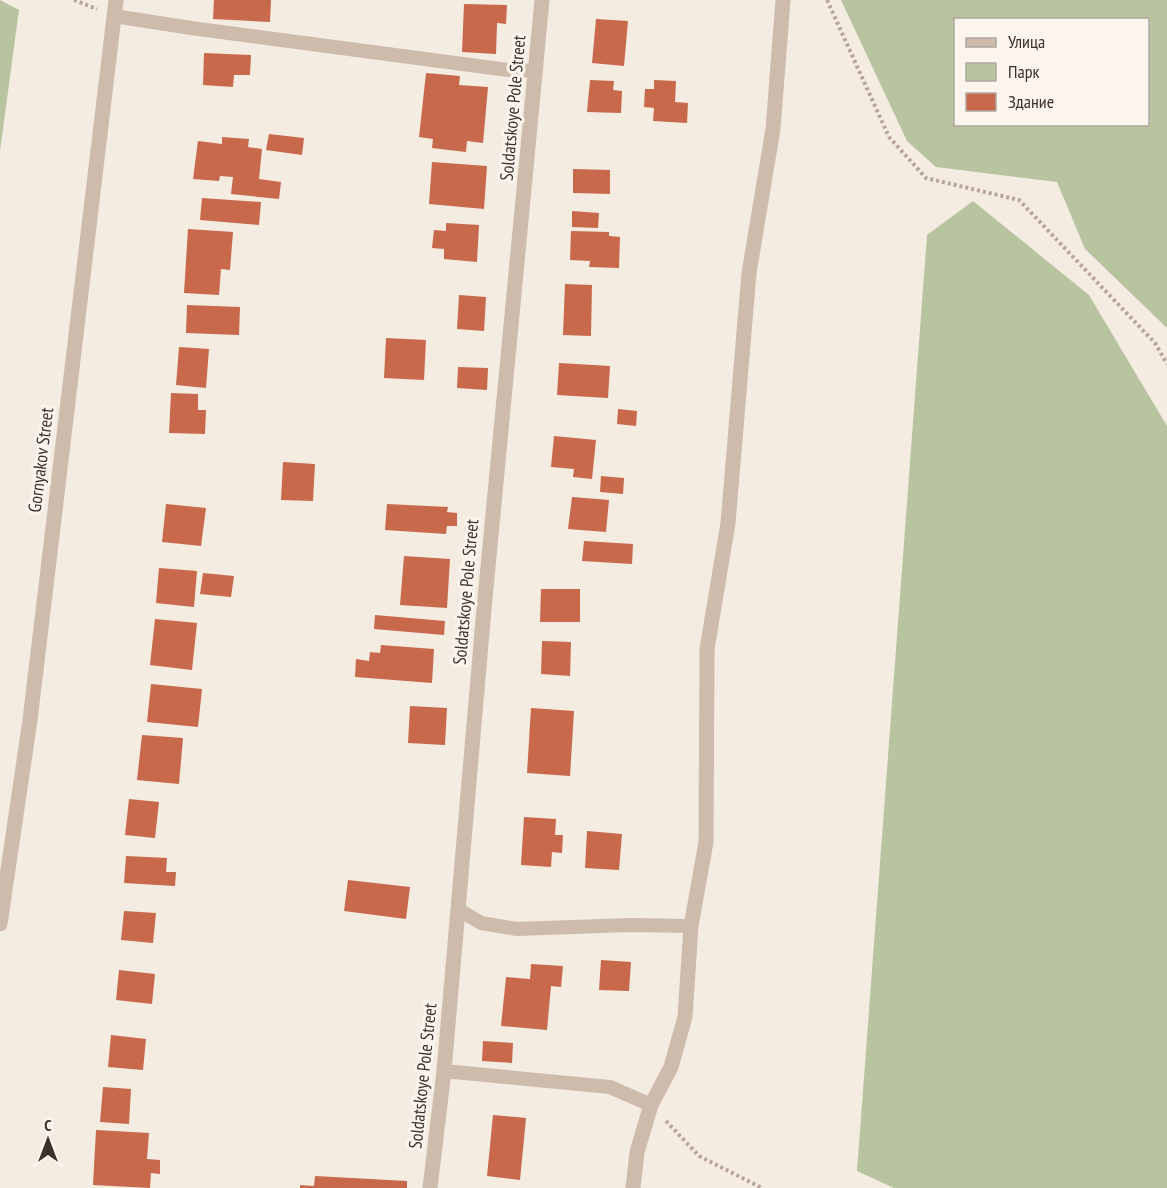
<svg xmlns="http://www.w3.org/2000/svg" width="1167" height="1188" viewBox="0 0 1167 1188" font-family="'PT Sans Narrow',sans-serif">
<rect width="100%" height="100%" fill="#f4ebe1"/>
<path fill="#b8c4a0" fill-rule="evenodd" d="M 0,0 L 19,10 L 0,151 Z
M 841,0 L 1167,0 L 1167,328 L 1085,249 L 1057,182 L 936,167 L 907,141 ZM 956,20 L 1148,20 L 1148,124 L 956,124 Z
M 973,201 L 1089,295 L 1167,426 L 1167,1188 L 894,1188 L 857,1171 L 927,235 Z"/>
<path fill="#c8694b" d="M 214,0 L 271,0 L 270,22 L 213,19 Z
M 464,4 L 507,5 L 506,24 L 497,23 L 496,54 L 462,52 Z
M 596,19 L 628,21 L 624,66 L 592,63 Z
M 204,53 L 251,55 L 250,75 L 234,75 L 233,87 L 203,85 Z
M 426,73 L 460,76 L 459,85 L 488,87 L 483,143 L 467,141 L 466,152 L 432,148 L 433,139 L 419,137 Z
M 590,80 L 614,81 L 613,90 L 622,91 L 621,113 L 587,112 Z
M 654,80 L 676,81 L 675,102 L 688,103 L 687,123 L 653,121 L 654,108 L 644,107 L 645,89 L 654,89 Z
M 269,134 L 304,138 L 302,155 L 266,150 Z
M 222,137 L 249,139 L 248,147 L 262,149 L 259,179 L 281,182 L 279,199 L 231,194 L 233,177 L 220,176 L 219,181 L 193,179 L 198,141 L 222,144 Z
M 432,162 L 487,166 L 484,209 L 429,204 Z
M 573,169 L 610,170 L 610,194 L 573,193 Z
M 202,198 L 261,202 L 259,225 L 200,220 Z
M 572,211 L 599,213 L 598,228 L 572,227 Z
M 446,223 L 479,225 L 477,262 L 444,259 L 444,249 L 432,248 L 434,230 L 446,231 Z
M 188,229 L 233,232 L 230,270 L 221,269 L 219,295 L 184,293 Z
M 571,231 L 609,232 L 609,236 L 620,237 L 619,268 L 589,267 L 590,261 L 570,260 Z
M 565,284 L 592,285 L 591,336 L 563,335 Z
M 459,295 L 486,297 L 484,331 L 457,329 Z
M 187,305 L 240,307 L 239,335 L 186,333 Z
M 386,338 L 426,340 L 424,380 L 384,378 Z
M 179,347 L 209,349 L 206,388 L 176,385 Z
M 559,363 L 610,366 L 608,398 L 557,395 Z
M 458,367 L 488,368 L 487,390 L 457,388 Z
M 171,393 L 198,394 L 198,410 L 206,410 L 205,434 L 169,433 Z
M 618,409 L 637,411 L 636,426 L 617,424 Z
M 554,436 L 596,440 L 592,479 L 573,477 L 574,469 L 551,467 Z
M 283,462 L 315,464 L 313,501 L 281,500 Z
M 601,476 L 624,478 L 623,494 L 600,492 Z
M 572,497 L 609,500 L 606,532 L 568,529 Z
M 166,504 L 206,508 L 201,546 L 162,542 Z
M 387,504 L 448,507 L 447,512 L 457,513 L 457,526 L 447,526 L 446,534 L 385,530 Z
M 584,541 L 633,544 L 632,564 L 582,561 Z
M 404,556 L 450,559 L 447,608 L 400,605 Z
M 159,568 L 197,571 L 194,607 L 156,603 Z
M 203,573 L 234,576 L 231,597 L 200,594 Z
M 541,589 L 580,589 L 580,622 L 540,622 Z
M 375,615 L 445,621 L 444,635 L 374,629 Z
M 155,619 L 197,623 L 192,670 L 150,665 Z
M 542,641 L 571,642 L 570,676 L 541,674 Z
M 381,645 L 434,649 L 432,683 L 355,677 L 356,659 L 369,661 L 370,652 L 380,653 Z
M 151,684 L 202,689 L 198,727 L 147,722 Z
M 410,706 L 447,708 L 445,745 L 408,743 Z
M 531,708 L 574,711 L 570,776 L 527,773 Z
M 142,735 L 183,738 L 179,784 L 137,780 Z
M 129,799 L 159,802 L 155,838 L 125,835 Z
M 524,817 L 556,819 L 555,835 L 563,835 L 562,853 L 552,852 L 551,867 L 521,865 Z
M 587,831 L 622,834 L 619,870 L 585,868 Z
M 126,856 L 167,858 L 166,872 L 176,872 L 175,886 L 124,883 Z
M 348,880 L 410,887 L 406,919 L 344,911 Z
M 124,911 L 156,913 L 153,943 L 121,940 Z
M 601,960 L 631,962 L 629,991 L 599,990 Z
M 531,964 L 563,966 L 561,987 L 551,986 L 547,1030 L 501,1026 L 506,977 L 530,979 Z
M 119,970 L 155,974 L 152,1004 L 116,1000 Z
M 111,1035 L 146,1039 L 143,1070 L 108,1067 Z
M 483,1041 L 513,1043 L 512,1063 L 482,1061 Z
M 103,1087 L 131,1089 L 129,1124 L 100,1122 Z
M 493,1115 L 526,1118 L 520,1180 L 487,1176 Z
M 96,1130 L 149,1133 L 147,1159 L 160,1160 L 160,1174 L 151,1173 L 150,1188 L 93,1185 Z
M 315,1176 L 407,1181 L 407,1188 L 300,1188 L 300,1185 L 314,1186 Z"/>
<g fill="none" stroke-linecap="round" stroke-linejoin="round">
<path stroke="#b9a596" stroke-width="4" stroke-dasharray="3 3" stroke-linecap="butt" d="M 74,0 L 97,9
M 827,0 L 889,137 L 926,178 L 1019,200 L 1155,343 L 1167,364
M 666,1121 L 699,1156 L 762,1188"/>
<path stroke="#cdbbac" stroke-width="14" d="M 114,16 L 191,28 L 508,70 L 536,71
M 459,910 L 481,923 L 517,929 L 630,925 L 691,926
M 444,1071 L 610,1087 L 651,1105"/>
<path stroke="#cdbbac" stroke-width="15" d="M 0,924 L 30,720 L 116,0
M 430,1188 L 444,1071 L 484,609 L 542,0
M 633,1188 L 637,1152 L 651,1105 L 671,1067 L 685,1017 L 691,926 L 706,842 L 707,649 L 728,523 L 749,273 L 773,129 L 783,0"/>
</g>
<g text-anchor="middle" stroke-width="6" stroke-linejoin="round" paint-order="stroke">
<g font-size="18" fill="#3b302b" stroke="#fbf5ee">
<text transform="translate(513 108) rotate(-85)" y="6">Soldatskoye Pole Street</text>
<text transform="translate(41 460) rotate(-83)" y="6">Gornyakov Street</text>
<text transform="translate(466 592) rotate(-85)" y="6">Soldatskoye Pole Street</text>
<text transform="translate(423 1076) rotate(-84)" y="6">Soldatskoye Pole Street</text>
</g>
</g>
<rect x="954" y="18" width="195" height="108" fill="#fbf5ee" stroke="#aea6a0" stroke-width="1.5"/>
<rect x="966" y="38" width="30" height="9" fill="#cdbbac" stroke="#aea6a0" stroke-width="1.5"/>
<text x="1008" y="48" font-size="18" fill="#3b302b">Улица</text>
<rect x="966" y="63" width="30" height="18" fill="#b8c4a0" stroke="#aea6a0" stroke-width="1.5"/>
<text x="1008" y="78" font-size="18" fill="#3b302b">Парк</text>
<rect x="966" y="93" width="30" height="18" fill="#c8694b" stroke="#aea6a0" stroke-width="1.5"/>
<text x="1008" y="108" font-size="18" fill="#3b302b">Здание</text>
<g transform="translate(48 1140)" stroke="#fbf5ee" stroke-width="4.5" paint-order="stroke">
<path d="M0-4.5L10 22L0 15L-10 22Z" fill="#3b302b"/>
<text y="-9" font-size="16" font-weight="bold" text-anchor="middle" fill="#3b302b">С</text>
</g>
</svg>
